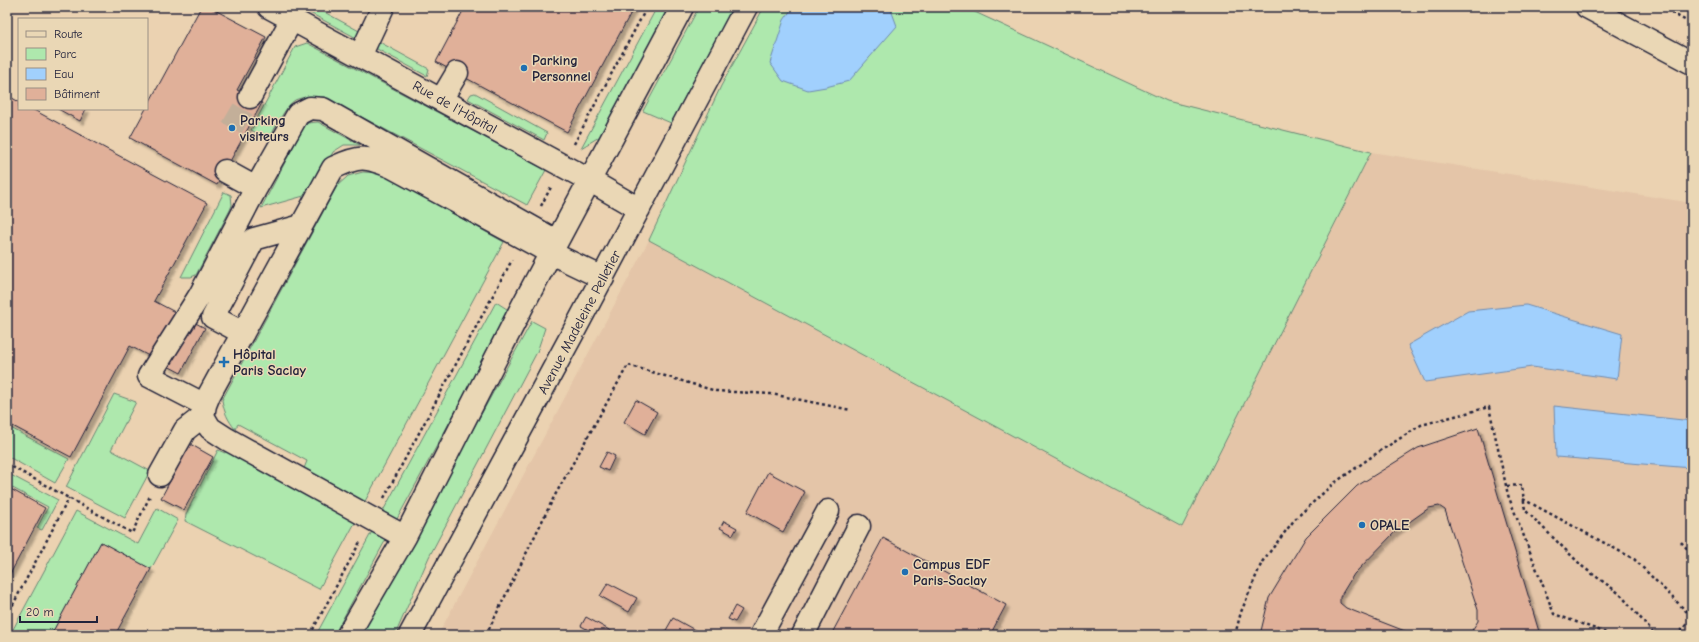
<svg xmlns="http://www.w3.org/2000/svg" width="1699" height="642" viewBox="0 0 1699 642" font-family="'Comic Neue',sans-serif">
<defs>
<filter id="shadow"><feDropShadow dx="3.5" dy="3.5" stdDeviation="1" flood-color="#0004"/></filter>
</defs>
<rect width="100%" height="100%" fill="#ebd2b1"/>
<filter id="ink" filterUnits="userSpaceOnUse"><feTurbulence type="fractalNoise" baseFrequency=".025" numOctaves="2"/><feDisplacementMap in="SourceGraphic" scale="8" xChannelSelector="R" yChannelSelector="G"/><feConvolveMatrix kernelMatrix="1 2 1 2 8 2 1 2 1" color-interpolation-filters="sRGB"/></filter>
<g filter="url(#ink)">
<path fill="#e4c5a8" d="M 1371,152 L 1692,203 L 1692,635 L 438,635 L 649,240 L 1182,527 Z"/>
<path fill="#aee8ad" stroke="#688574" d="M 299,7 L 315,7 L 429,69 L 427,76 Z
M 657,7 L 672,7 L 604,134 L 581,148 Z
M 699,7 L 733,7 L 671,123 L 643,111 Z
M 764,7 L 964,7 L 1167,101 L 1371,152 L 1182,527 L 649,240 L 721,86 Z
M 307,43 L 546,170 L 527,205 L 324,97 C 315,97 304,96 295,100 C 285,106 275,129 269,139 L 251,130 L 295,47 Z
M 475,93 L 547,133 L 544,140 L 468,99 L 471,94 Z
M 318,122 L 360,145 L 344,145 L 333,152 L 311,194 L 261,208 L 303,128 L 308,123 Z
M 363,172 L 380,173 L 504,242 L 363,505 L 303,471 L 307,461 L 238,424 L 235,429 C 228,420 224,412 222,400 L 337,186 L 348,176 Z
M 224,192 L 231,195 L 232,205 L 230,210 L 196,275 L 191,277 L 181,277 Z
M 496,302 L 510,311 L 334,635 L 316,635 Z
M 532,321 L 545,328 L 537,352 L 429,557 L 395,635 L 361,635 Z
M 114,394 L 136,402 L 111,450 L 150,471 L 125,518 L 66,487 Z
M 7,426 L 69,459 L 55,483 L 7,456 Z
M 227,446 L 357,519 L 319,589 L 185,521 L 186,514 L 218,450 L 225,453 Z
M 7,473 L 58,500 L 42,530 L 37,528 L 48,507 L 7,485 Z
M 157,508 L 178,520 L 151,569 L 101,542 L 51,635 L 10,635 L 76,511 L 138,544 Z"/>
<path fill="#a1d0fd" stroke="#6e8aaf" d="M 793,7 L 890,7 L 897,26 L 849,81 L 826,87 L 808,90 L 783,81 L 770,63 L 784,20 Z
M 1526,305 L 1622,334 L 1617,379 L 1532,367 L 1425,382 L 1408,345 L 1468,311 Z
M 1554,406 L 1692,421 L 1692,468 L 1556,457 Z"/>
<path fill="#e0b099" stroke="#22223b" filter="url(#shadow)" d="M 201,7 L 209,7 L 266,37 L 237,90 L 262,103 L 217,185 L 130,138 Z
M 465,7 L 634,7 L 567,132 L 436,62 Z
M 7,95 L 19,102 L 19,109 L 32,109 L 207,203 L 154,301 L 205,328 L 181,373 L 130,346 L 71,457 L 7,423 Z
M 58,109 L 86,109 L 80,121 Z
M 636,400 L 657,412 L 645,434 L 624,422 Z
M 1478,428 L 1540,635 L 1469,635 L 1478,621 L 1478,610 L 1445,510 L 1439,506 L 1429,508 L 1395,532 L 1354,574 L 1340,597 L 1340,603 L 1346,608 L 1415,635 L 1260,635 L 1269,598 L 1306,537 L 1357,486 L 1418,448 Z
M 190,444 L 213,457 L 184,510 L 161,498 Z
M 607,452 L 615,456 L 608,471 L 599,467 Z
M 768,472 L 805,492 L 783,532 L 747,512 Z
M 7,487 L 45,508 L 7,580 Z
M 724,521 L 737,528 L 733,535 L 720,528 Z
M 883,538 L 1006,605 L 990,635 L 831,635 Z
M 101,542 L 151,569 L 115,635 L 51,635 Z
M 608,583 L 637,598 L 629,612 L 600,596 Z
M 735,606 L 742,610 L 735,622 L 728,619 Z
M 586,617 L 618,635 L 598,635 L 581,626 Z
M 673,618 L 702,634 L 701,635 L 671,635 L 665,632 Z"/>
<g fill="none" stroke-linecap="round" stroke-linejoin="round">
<path stroke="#c3af99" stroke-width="22" stroke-dasharray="22 11" stroke-linecap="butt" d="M 232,128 L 250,97"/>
<g stroke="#22223b" stroke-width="25">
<path id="minor" d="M 269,7 L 589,180 L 639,209
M 1587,7 L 1692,63
M 360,56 L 383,7
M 250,97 L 292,19
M 441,100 L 457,73
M 225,171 L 256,188
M 243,333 L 213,317 L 254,239 L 301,226
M 205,405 L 149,376 L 200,295 L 256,188 L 298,114 L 310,108 L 323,109 L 551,238
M 160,475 L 185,430 L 203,416
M 405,537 L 227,439 L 210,428 L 203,416 L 205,405 L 209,395 L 333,168 C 360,155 365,156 392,167 L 551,253 L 603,278
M 348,635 L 405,537 L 523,305 L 682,7
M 410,635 L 574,331 L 746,7
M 761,635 L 828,511
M 803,635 L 859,526"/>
</g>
<path stroke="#22223b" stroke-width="2.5" stroke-dasharray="3 3" stroke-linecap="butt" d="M 1661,7 L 1692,24
M 574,144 L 647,7
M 541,206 L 551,187
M 7,464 L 132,533 L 150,496
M 1507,486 L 1522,485 L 1525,510 L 1583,567 L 1620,594 L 1655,635
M 384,498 L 512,260
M 1523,499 L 1634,559 L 1692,617
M 1681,542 L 1692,554
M 7,616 L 69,498
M 310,635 L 361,540
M 486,635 L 554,497 L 628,365 L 716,391 L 771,394 L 851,410
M 1235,635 L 1241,612 L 1262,562 L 1295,519 L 1333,484 L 1377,453 L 1421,425 L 1489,407 L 1508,495 L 1554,614 L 1604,632 L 1607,635
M 1676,635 L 1692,619"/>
<use href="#minor" stroke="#ead7b5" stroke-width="22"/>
</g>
</g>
<g fill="#1f6fb2" stroke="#ead7b5" stroke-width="1.5">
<circle cx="524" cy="68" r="4"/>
<circle cx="232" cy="128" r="4"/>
<path d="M222 356h4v4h4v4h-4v4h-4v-4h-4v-4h4z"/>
<circle cx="1362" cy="525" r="4"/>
<circle cx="905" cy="572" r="4"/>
</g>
<g text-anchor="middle" stroke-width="3" stroke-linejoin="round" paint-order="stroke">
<g font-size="14" font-weight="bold" fill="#22223b" stroke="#ead7b5" text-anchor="start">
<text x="532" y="65">Parking<tspan x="532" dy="16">Personnel</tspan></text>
<text x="240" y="125">Parking<tspan x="240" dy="16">visiteurs</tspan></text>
<text x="233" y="359">Hôpital<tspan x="233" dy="16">Paris Saclay</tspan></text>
<text x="1370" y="530">OPALE</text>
<text x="913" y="569">Campus EDF<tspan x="913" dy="16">Paris-Saclay</tspan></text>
</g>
<g font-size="14" fill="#22223b" stroke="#ead7b5">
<text transform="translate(455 107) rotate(29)" y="5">Rue de l'Hôpital</text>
<text transform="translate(579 322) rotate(-62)" y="5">Avenue Madeleine Pelletier</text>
</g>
</g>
<rect width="1699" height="642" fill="none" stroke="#ead7b5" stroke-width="24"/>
<rect x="12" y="12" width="1675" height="618" fill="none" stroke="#22223b" stroke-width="1.5" filter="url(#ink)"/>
<rect x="18" y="18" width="130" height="92" fill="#ead7b5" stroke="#9a8f84"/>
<rect x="26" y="31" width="20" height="6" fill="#ead7b5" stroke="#9a8f84"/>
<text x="54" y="38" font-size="12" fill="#22223b">Route</text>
<rect x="26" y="48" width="20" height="12" fill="#aee8ad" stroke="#9a8f84"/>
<text x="54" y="58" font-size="12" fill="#22223b">Parc</text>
<rect x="26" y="68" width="20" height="12" fill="#a1d0fd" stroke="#9a8f84"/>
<text x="54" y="78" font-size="12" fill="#22223b">Eau</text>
<rect x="26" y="88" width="20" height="12" fill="#e0b099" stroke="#9a8f84"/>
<text x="54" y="98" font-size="12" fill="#22223b">Bâtiment</text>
<path d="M20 616v6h77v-6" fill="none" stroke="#22223b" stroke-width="2"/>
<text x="26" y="616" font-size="12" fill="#22223b" stroke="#ead7b5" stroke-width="3" paint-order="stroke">20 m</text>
</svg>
